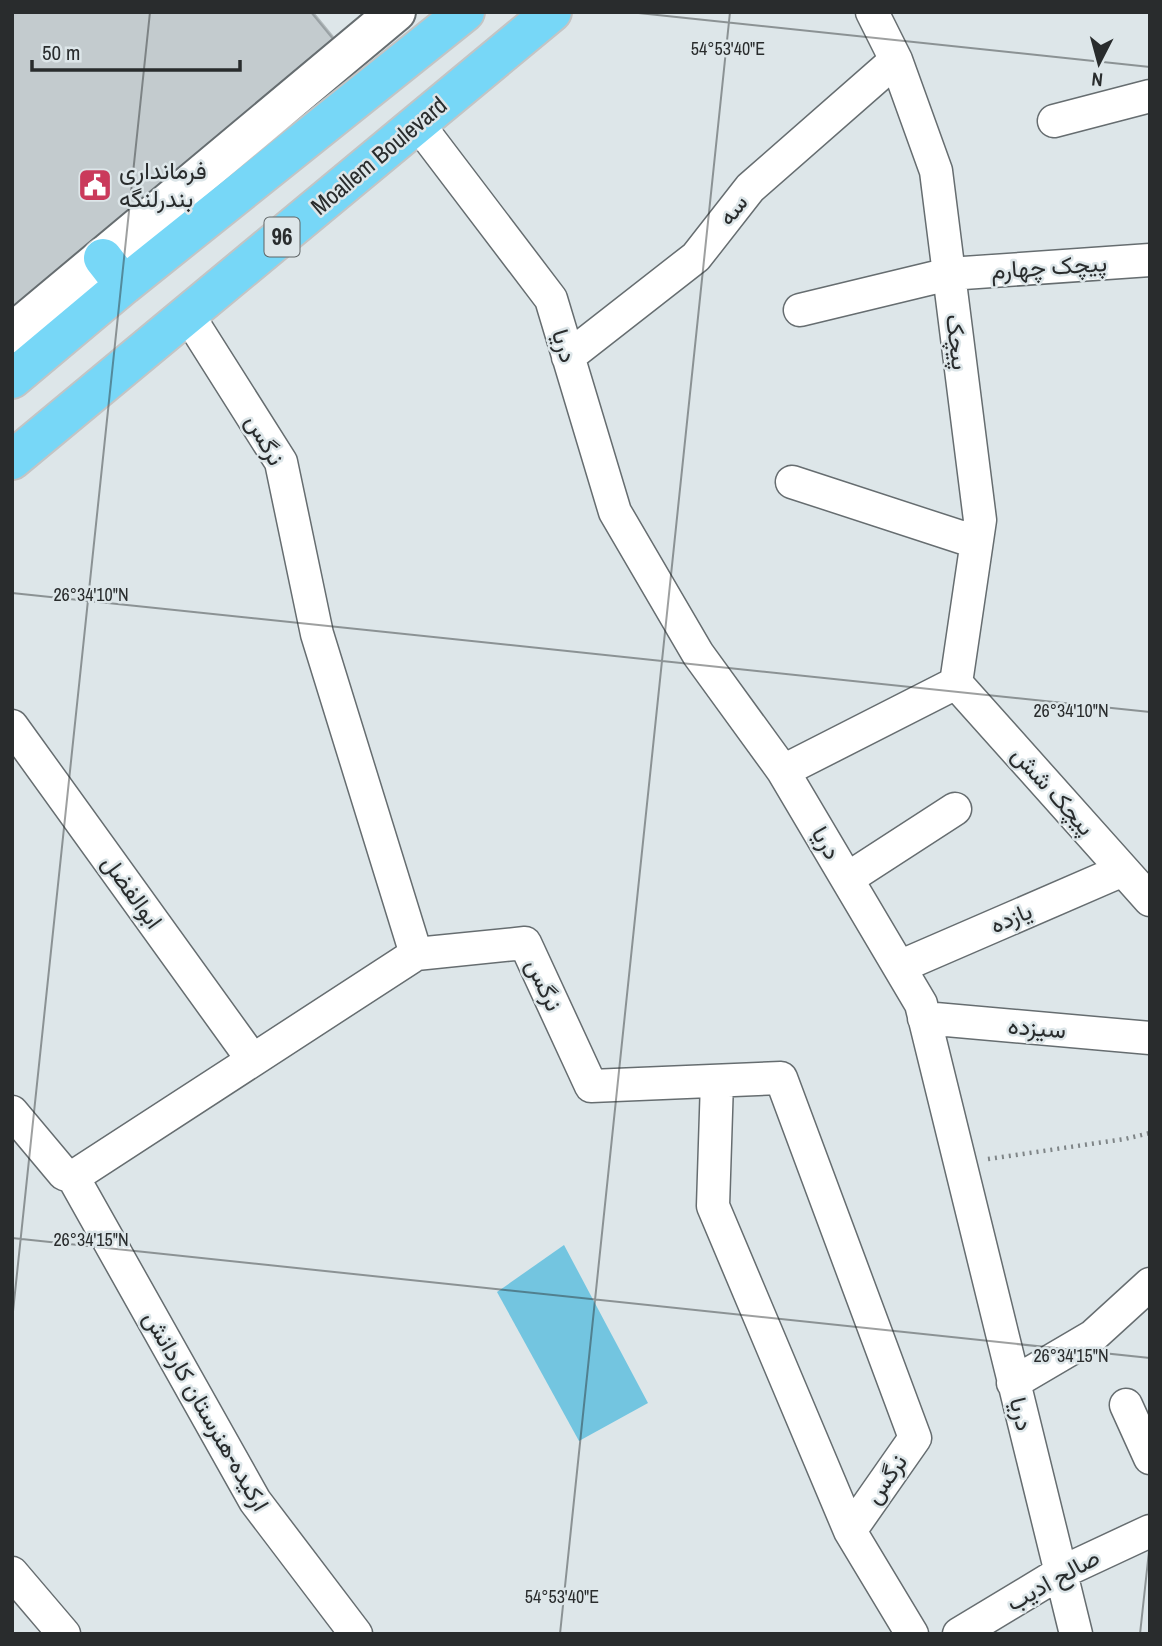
<svg xmlns="http://www.w3.org/2000/svg" width="1162" height="1646" viewBox="0 0 1162 1646" font-family="'Archivo Narrow',Vazirmatn,sans-serif">
<rect width="100%" height="100%" fill="#dde6e9"/>
<path fill="#73c5e0" d="M 564,1245 L 648,1403 L 579,1441 L 497,1292 Z"/>
<path fill="#0003" d="M 12,12 L 314,12 L 367,77 L 12,365 Z"/>
<path fill="#c3cbce" stroke="#99a1a4" stroke-width="2" d="M 12,12 L 311,12 L 343,51 L 12,319 Z"/>
<g fill="none" stroke-linecap="round" stroke-linejoin="round">
<g stroke="#666d70" stroke-width="35">
<path id="street" d="M 872,12 L 896,60 L 936,171 L 980,520 L 956,683
M 1054,121 L 1150,96
M 418,124 L 551,299 L 615,512 L 698,654 L 783,771 L 921,1004 L 1076,1634
M 800,310 L 949,274 L 1150,260
M 188,315 L 281,462 L 317,634 L 416,954 L 525,943 L 591,1086 L 781,1078 L 915,1438 L 850,1531
M 568,357 L 696,257 L 750,188 L 896,60
M 792,482 L 976,542
M 956,683 L 1150,900
M 12,726 L 252,1059
M 783,771 L 956,683
M 847,879 L 955,809
M 899,967 L 1123,870
M 924,1018 L 1150,1038
M 717,1081 L 713,1206 L 850,1531 L 912,1634
M 12,1112 L 64,1174 L 73,1177 L 416,954
M 73,1177 L 255,1501 L 356,1634
M 1013,1383 L 1093,1336 L 1150,1284
M 1126,1405 L 1150,1458
M 12,1573 L 64,1634
M 959,1634 L 1060,1573 L 1150,1531"/>
</g>
<g stroke="#666d70" stroke-width="42">
<path id="secondary" d="M 12,333 L 396,12"/>
</g>
<g stroke="#c3c4c4" stroke-width="42">
<path id="highway" d="M 103,258 L 124,285
M 12,379 L 124,285 L 465,12
M 12,460 L 552,12"/>
</g>
<path stroke="#7f8587" stroke-width="4.5" stroke-dasharray="2 5" stroke-linecap="butt" d="M 988,1159 L 1125,1139 L 1150,1133"/>
<use href="#street" stroke="#fff" stroke-width="32"/>
<use href="#secondary" stroke="#fff" stroke-width="38"/>
<use href="#highway" stroke="#77d7f7" stroke-width="38"/>
</g>
<path fill="none" stroke="#292c2d" stroke-width="2" stroke-opacity="0.45" d="M 629,12 L 1150,67M 12,593 L 1150,712M 12,1238 L 1150,1358M 12,1321 L 150,12M 560,1634 L 730,12M 1140,1634 L 1150,1542"/>
<defs>
<g id="civic-square" transform="scale(1.75)"><rect x="-9" y="-9" width="18" height="18" rx="4" fill="#ca3a5b" stroke="#dde6e9"/><path d="M-.6-6.5H3V-4.5H.6V-3L4-1V1h2V6H-6V1h2V-1L-.6-3ZM-1.2 2.5V6h2.4V2.5Z" fill="#fff"/></g>
</defs>
<g fill-rule="evenodd">
<use href="#civic-square" x="95" y="185"/>
</g>
<g text-anchor="middle" stroke-width="5" stroke-linejoin="round" paint-order="stroke">
<rect fill="#dde6e9" stroke="#5f6465" stroke-width="2" x="264.5" y="217.5" width="35" height="39" rx="5"/>
<g font-size="23" font-weight="bold" fill="#292c2d">
<text x="282" y="245">96</text>
</g>
<g font-size="24" fill="#292c2d" stroke="#dde6e9">
<text transform="translate(379 156) rotate(-40)" y="8">Moallem Boulevard</text>
<text transform="translate(733 210) rotate(-52)" y="8">سه</text>
<text transform="translate(1049 267) rotate(-4)" y="8">پیچک چهارم</text>
<text transform="translate(957 342) rotate(83)" y="8">پیچک</text>
<text transform="translate(564 346) rotate(73)" y="8">دریا</text>
<text transform="translate(265 440) rotate(61)" y="8">نرگس</text>
<text transform="translate(1053 791) rotate(48)" y="8">پیچک شش</text>
<text transform="translate(826 843) rotate(60)" y="8">دریا</text>
<text transform="translate(132 892) rotate(54)" y="8">ابوالفضل</text>
<text transform="translate(1011 918) rotate(-23)" y="8">یازده</text>
<text transform="translate(544 985) rotate(65)" y="8">نرگس</text>
<text transform="translate(1037 1028) rotate(5)" y="8">سیزده</text>
<text transform="translate(206 1411) rotate(60)" y="8">ارکیده-هنرستان کاردانش</text>
<text transform="translate(1021 1414) rotate(76)" y="8">دریا</text>
<text transform="translate(886 1479) rotate(-55)" y="8">نرگس</text>
<text transform="translate(1053 1580) rotate(-29)" y="8">صالح ادیب</text>
</g>
<g font-size="24" fill="#292c2d" stroke="#dde6e9" text-anchor="start">
<text x="119" y="179">فرمانداری<tspan x="119" dy="28">بندرلنگه</tspan></text>
</g>
</g>
<g font-size="18" text-anchor="middle" fill="#292c2d" stroke="#dde6e9" stroke-width="5" stroke-linejoin="round" paint-order="stroke">
<text x="728" y="55">54°53'40"E</text>
<text x="91" y="601">26°34'10"N</text>
<text x="1071" y="717">26°34'10"N</text>
<text x="91" y="1246">26°34'15"N</text>
<text x="1071" y="1362">26°34'15"N</text>
<text x="562" y="1603">54°53'40"E</text>
</g>
<rect width="1162" height="1646" fill="none" stroke="#292c2d" stroke-width="28"/>
<g transform="translate(1099 63) rotate(186)" stroke="#dde6e9" stroke-width="5" paint-order="stroke">
<path d="M0-5L12 26L0 18L-12 26Z" fill="#292c2d"/>
<text y="-10" font-size="19" font-weight="bold" text-anchor="middle" fill="#292c2d">N</text>
</g>
<path d="M32 60v10h208v-10" fill="none" stroke="#292c2d" stroke-width="3.5"/>
<text x="42" y="60" font-size="21" fill="#292c2d" stroke="#dde6e9" stroke-width="5" paint-order="stroke">50 m</text>
</svg>
